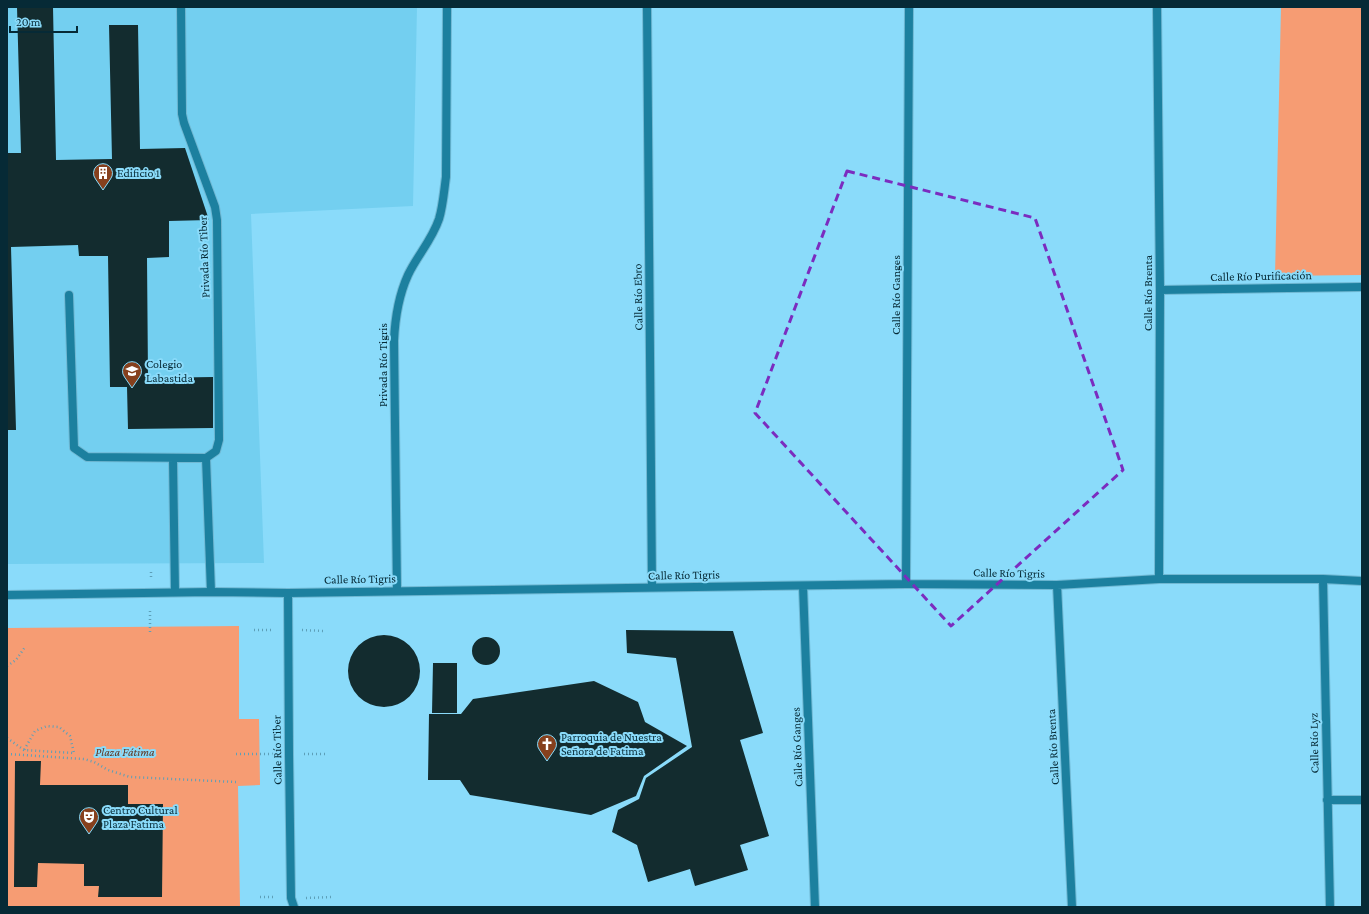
<svg xmlns="http://www.w3.org/2000/svg" width="1369" height="914" viewBox="0 0 1369 914" font-family="'Crimson Pro',serif">
<rect width="100%" height="100%" fill="#8adbfa"/>
<path fill="#73cff0" d="M 7,7 L 417,7 L 413,206 L 251,214 L 264,563 L 7,564 Z"/>
<path fill="#f69c73" d="M 1281,7 L 1362,7 L 1362,275 L 1275,276 Z
M 239,626 L 239,719 L 259,719 L 260,785 L 238,786 L 240,906 L 7,906 L 7,628 Z"/>
<path fill="#132c2f" d="M 17,7 L 53,7 L 56,160 L 112,159 L 109,25 L 138,25 L 140,149 L 185,148 L 209,220 L 169,221 L 169,257 L 147,258 L 148,378 L 213,377 L 213,428 L 128,429 L 127,387 L 110,387 L 108,256 L 79,256 L 78,245 L 11,247 L 16,430 L 7,430 L 7,153 L 21,153 Z
M 626,630 L 733,631 L 763,733 L 740,740 L 769,836 L 740,845 L 748,870 L 695,886 L 690,869 L 648,882 L 637,845 L 612,832 L 618,810 L 639,799 L 646,778 L 692,747 L 676,658 L 627,653 Z
M348 671a36 36 0 1 1 72 0a36 36 0 1 1-72 0Z
M472 651a14 14 0 1 1 28 0a14 14 0 1 1-28 0Z
M 433,663 L 457,663 L 457,713 L 432,713 Z
M 594,681 L 638,702 L 645,722 L 687,746 L 644,776 L 636,796 L 591,815 L 470,795 L 460,780 L 428,780 L 429,714 L 461,714 L 473,699 Z
M 15,761 L 41,761 L 40,785 L 128,785 L 128,804 L 163,804 L 162,897 L 98,897 L 99,886 L 84,886 L 84,864 L 38,863 L 37,887 L 14,887 Z"/>
<g fill="none" stroke-linecap="round" stroke-linejoin="round">
<g stroke="#70b8d3" stroke-width="10">
<path id="lane" d="M 69,295 L 74,448 L 87,457 L 206,458 L 216,451 L 219,440 L 217,220 L 215,207 L 184,123 L 182,114 L 181,7
M 173,458 L 175,592
M 206,458 L 211,592"/>
</g>
<g stroke="#70b8d3" stroke-width="10">
<path id="street" d="M 647,7 L 652,587
M 1157,7 L 1160,290 L 1159,579
M 1160,290 L 1362,287
M 1323,579 L 1330,907
M 906,584 L 909,7
M 1057,585 L 1072,907
M 803,586 L 815,907
M 397,591 L 394,341 C 395,318 398,297 408,275 C 417,256 432,240 439,219 C 443,206 444,191 446,177 L 447,7
M 288,593 L 289,754 L 291,898 L 294,907
M 7,595 L 211,592 L 288,593 L 906,584 L 1057,585 L 1159,579 L 1323,579 L 1362,581
M 1327,800 L 1362,800"/>
</g>
<path stroke="#5d9fb8" stroke-width="2.5" stroke-dasharray="1 3" stroke-linecap="butt" d="M 151,577 L 151,570
M 254,630 L 273,630
M 302,630 L 323,631
M 150,632 L 150,608
M 7,666 L 16,660 L 25,647
M 7,738 L 24,750 L 74,753 L 70,736 L 59,727 L 47,726 L 35,731 L 24,750
M 7,754 L 84,759 L 94,762 L 108,770 L 130,777 L 236,782
M 236,754 L 273,754
M 304,754 L 328,754
M 260,897 L 275,897
M 306,898 L 332,897"/>
<use href="#lane" stroke="#1c809f" stroke-width="8"/>
<use href="#street" stroke="#1c809f" stroke-width="8"/>
</g>
<path fill="none" stroke="#7b2cbf" stroke-width="3" stroke-dasharray="8 5" stroke-linejoin="round" d="M 847,171 L 1035,218 L 1123,470 L 951,626 L 755,413 Z"/>
<defs>
<g id="building-pin" transform="scale(1)"><path d="M0 17L-7.5 6A9.5 9.5 0 1 1 7.5 6Z" fill="#86401d" stroke="#8adbfa"/><path d="M-4-6H4V6H1V3H-1V6H-4ZM-2.5-4.3h1.7v1.8h-1.7ZM.8-4.3h1.7v1.8H.8ZM-2.5-1h1.7V.8h-1.7ZM.8-1h1.7V.8H.8Z" fill="#fff"/></g>
<g id="school-pin" transform="scale(1)"><path d="M0 17L-7.5 6A9.5 9.5 0 1 1 7.5 6Z" fill="#86401d" stroke="#8adbfa"/><path d="M0-5L7-2L0 1L-7-2ZM-4 1L0 2.5L4 1V4Q0 6-4 4Z" fill="#fff"/></g>
<g id="church-pin" transform="scale(1)"><path d="M0 17L-7.5 6A9.5 9.5 0 1 1 7.5 6Z" fill="#86401d" stroke="#8adbfa"/><path d="M-1.2-6h2.4v3.5h3.3v2.4h-3.3V6h-2.4V-.1h-3.3v-2.4h3.3Z" fill="#fff"/></g>
<g id="theatre-pin" transform="scale(1)"><path d="M0 17L-7.5 6A9.5 9.5 0 1 1 7.5 6Z" fill="#86401d" stroke="#8adbfa"/><path d="M-5-5.5Q0-4 5-5.5V0Q5 5 0 6Q-5 5-5 0ZM-3.3-2.5H-1v1.5H-3.3ZM1-2.5H3.3v1.5H1ZM-2.8 1Q0 5.5 2.8 1Z" fill="#fff"/></g>
</defs>
<g fill-rule="evenodd">
<use href="#building-pin" x="103" y="173"/>
<use href="#school-pin" x="132" y="371"/>
<use href="#church-pin" x="547" y="744"/>
<use href="#theatre-pin" x="89" y="817"/>
</g>
<g text-anchor="middle" stroke-width="4" stroke-linejoin="round" paint-order="stroke">
<g font-size="12" fill="#062a36" stroke="#8adbfa" text-anchor="start">
<text x="117" y="177">Edificio 1</text>
<text x="146" y="368">Colegio<tspan x="146" dy="14">Labastida</tspan></text>
<text x="561" y="741">Parroquia de Nuestra<tspan x="561" dy="14">Señora de Fatima</tspan></text>
<text x="103" y="814">Centro Cultural<tspan x="103" dy="14">Plaza Fatima</tspan></text>
</g>
<g font-size="12" fill="#062a36" stroke="#8adbfa">
<text transform="translate(204 257) rotate(-92)" y="4">Privada Río Tiber</text>
<text transform="translate(1261 276) rotate(-1)" y="4">Calle Río Purificación</text>
<text transform="translate(1148 293) rotate(-90)" y="4">Calle Río Brenta</text>
<text transform="translate(896 295) rotate(-90)" y="4">Calle Río Ganges</text>
<text transform="translate(638 297) rotate(-91)" y="4">Calle Río Ebro</text>
<text transform="translate(383 365) rotate(-90)" y="4">Privada Río Tigris</text>
<text transform="translate(1009 573) rotate(1)" y="4">Calle Río Tigris</text>
<text transform="translate(684 575) rotate(-1)" y="4">Calle Río Tigris</text>
<text transform="translate(360 579) rotate(-1)" y="4">Calle Río Tigris</text>
<text transform="translate(1314 743) rotate(-91)" y="4">Calle Río Lyz</text>
<text transform="translate(797 747) rotate(-92)" y="4">Calle Río Ganges</text>
<text transform="translate(1053 747) rotate(-93)" y="4">Calle Río Brenta</text>
<text transform="translate(277 750) rotate(-91)" y="4">Calle Río Tiber</text>
</g>
<g font-size="12" font-style="italic" fill="#61331d" stroke="#8adbfa">
<text x="125" y="756">Plaza Fátima</text>
</g>
</g>
<rect width="1369" height="914" fill="none" stroke="#062a36" stroke-width="16"/>
<path d="M10 26v6h67v-6" fill="none" stroke="#062a36" stroke-width="2"/>
<text x="16" y="26" font-size="12" fill="#062a36" stroke="#8adbfa" stroke-width="3" paint-order="stroke">20 m</text>
</svg>
